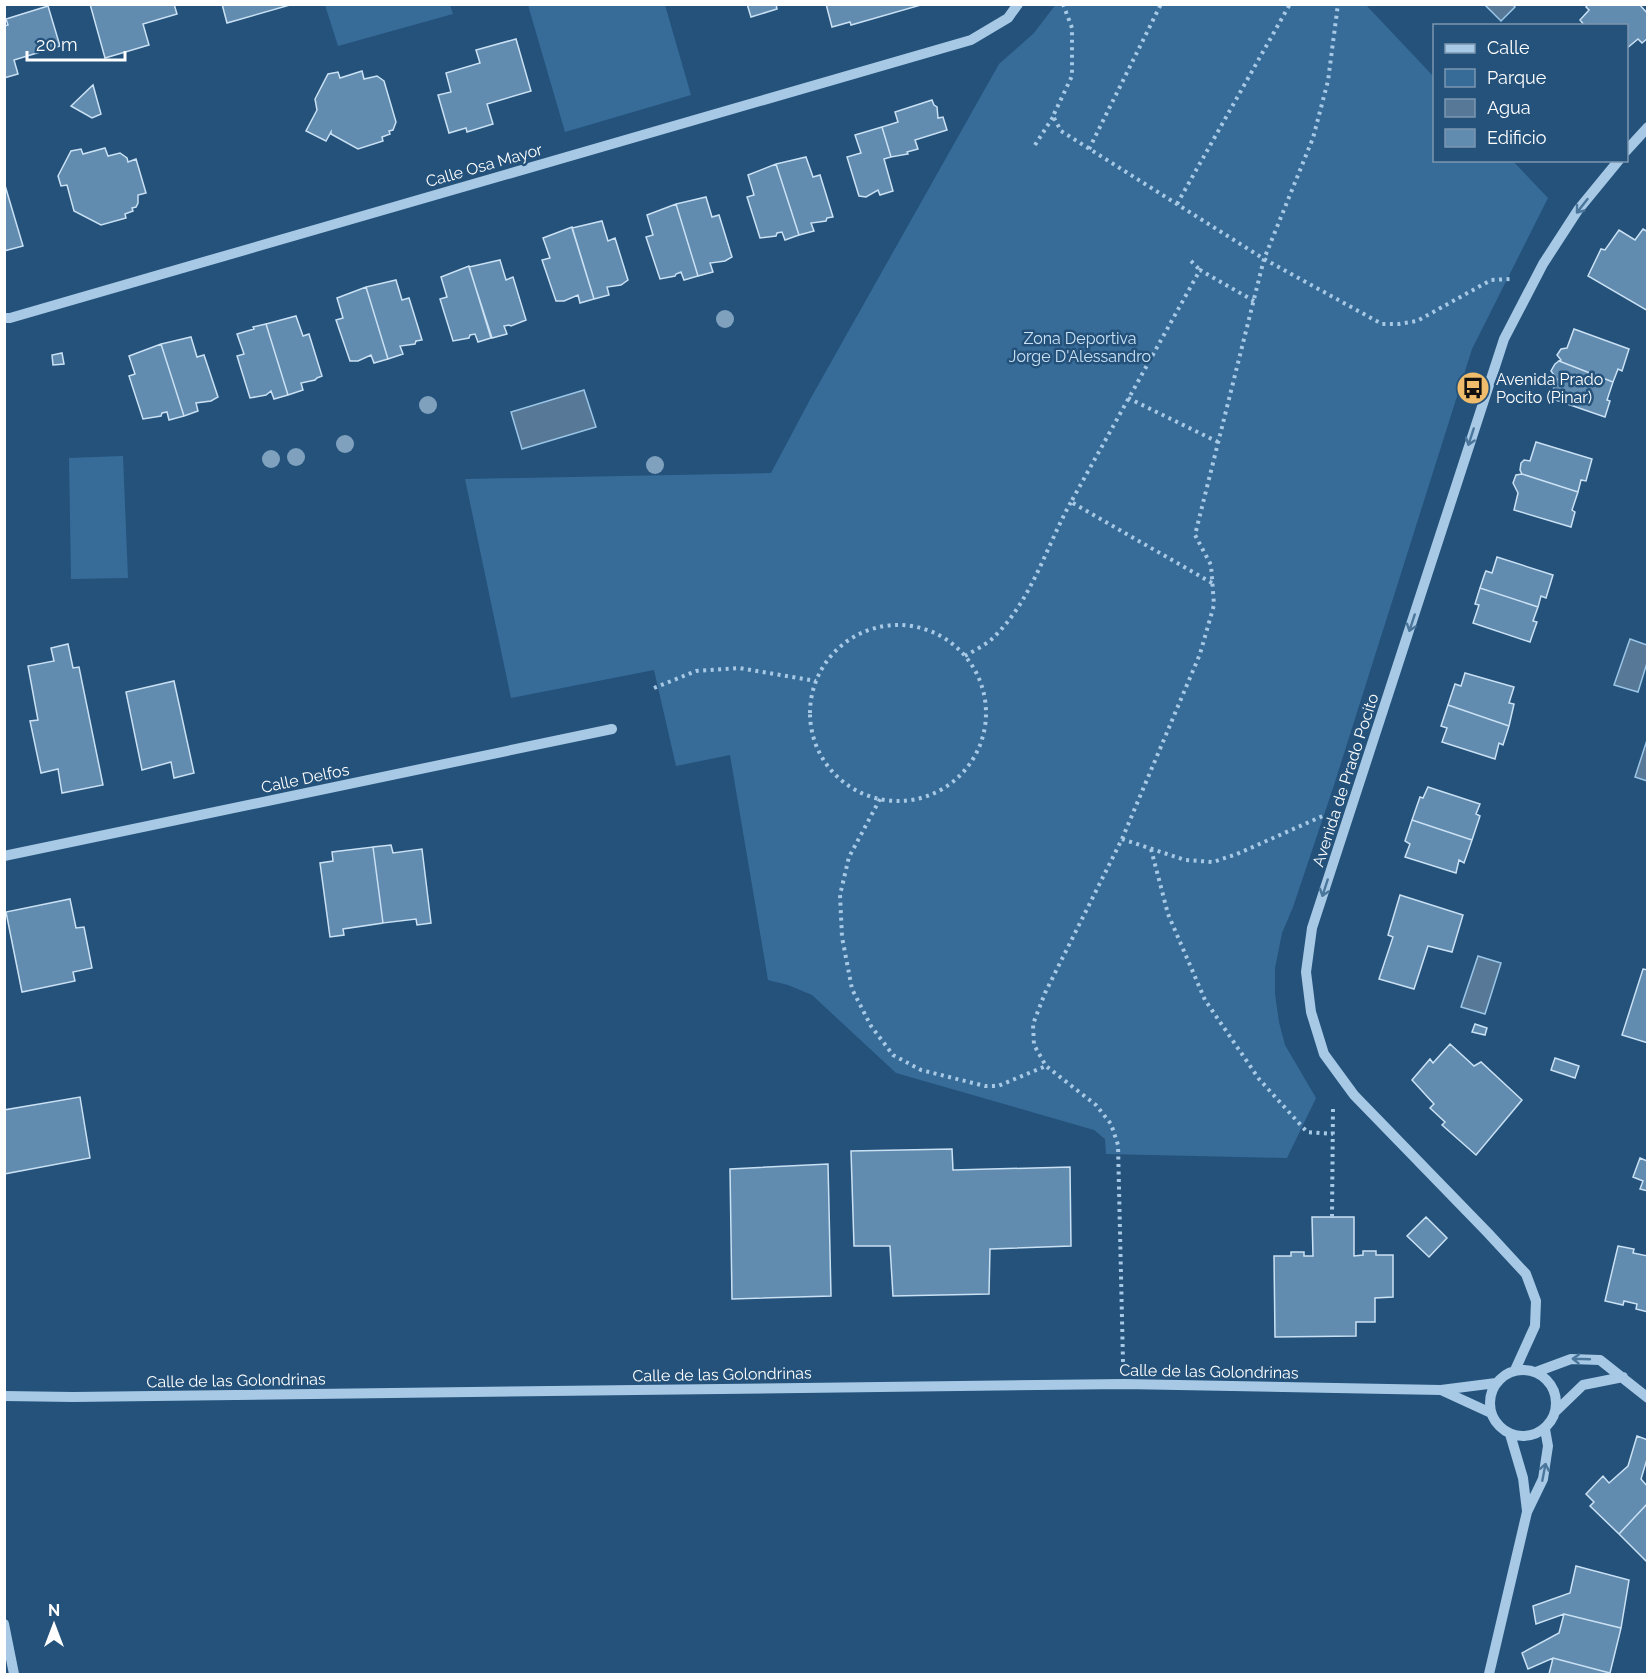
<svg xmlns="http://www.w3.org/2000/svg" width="1652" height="1679" viewBox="0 0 1652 1679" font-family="Raleway,sans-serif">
<rect width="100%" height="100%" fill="#24527b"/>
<path fill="#376c99" d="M 1056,4 L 1366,5 L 1434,77 L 1434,160 L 1513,161 L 1548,198 L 1472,349 L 1334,785 L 1293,907 L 1282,933 L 1275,968 L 1275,994 L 1279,1022 L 1285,1045 L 1316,1098 L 1287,1158 L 1106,1154 L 1105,1139 L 1094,1130 L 896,1073 L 812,995 L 788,985 L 768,980 L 730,755 L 676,766 L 654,670 L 511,698 L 465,479 L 771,473 L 812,396 L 999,64 L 1034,33 Z
M 325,5 L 450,5 L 453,14 L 338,46 Z
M 528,5 L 665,5 L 691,95 L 565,132 Z
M 123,456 L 128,578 L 71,579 L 69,458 Z"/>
<path fill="#577997" stroke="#9bc5e6" stroke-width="1.5" d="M 1485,5 L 1513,5 L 1515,7 L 1501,21 Z
M 584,390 L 596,427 L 522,449 L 511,412 Z
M 1630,639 L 1647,645 L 1647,663 L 1638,692 L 1614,685 Z
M 1647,740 L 1648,781 L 1647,781 L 1635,777 Z
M 1478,956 L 1501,963 L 1485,1014 L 1461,1007 Z"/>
<path fill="#618baf" stroke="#cae1f4" stroke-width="1.5" d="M 90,4 L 174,4 L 177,14 L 143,24 L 149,45 L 105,58 Z
M 222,4 L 290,4 L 290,5 L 227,23 Z
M 747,4 L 776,4 L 777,9 L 751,17 Z
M 826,4 L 920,4 L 921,5 L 851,25 L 850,22 L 832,27 Z
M 1588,4 L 1639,4 L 1648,14 L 1648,38 L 1642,43 L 1638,39 L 1626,49 L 1626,26 L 1585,26 L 1580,20 L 1589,10 L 1586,7 Z
M 48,6 L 60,46 L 14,60 L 18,74 L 4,78 L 4,26 L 8,25 L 6,19 Z
M 516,39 L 531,91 L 487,104 L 493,124 L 467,132 L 466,128 L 449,133 L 438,95 L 451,92 L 446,73 L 480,63 L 476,50 Z
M 362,71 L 364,79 L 377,76 L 384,81 L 396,122 L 393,130 L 389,131 L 390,134 L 382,137 L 383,141 L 358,149 L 331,134 L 331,132 L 326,141 L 306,131 L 317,110 L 315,99 L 328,74 L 338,72 L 340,78 Z
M 93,85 L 101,114 L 92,118 L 71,106 Z
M 932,100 L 934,105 L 937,107 L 938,118 L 943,117 L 947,130 L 915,140 L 918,149 L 907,152 L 908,154 L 891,157 L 882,127 L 898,122 L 895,112 Z
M 882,127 L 891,157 L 884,159 L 893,191 L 880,195 L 878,190 L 866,197 L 859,196 L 847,157 L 861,153 L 855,135 Z
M 105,148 L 108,156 L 120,153 L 127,158 L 128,162 L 136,159 L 146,193 L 138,195 L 138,203 L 136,207 L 132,208 L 133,211 L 125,214 L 126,218 L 101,225 L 74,211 L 67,185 L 61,186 L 58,176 L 71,151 L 81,149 L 83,154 Z
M 806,157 L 813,177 L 820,175 L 833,217 L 827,218 L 826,221 L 811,223 L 814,231 L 799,235 L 776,164 Z
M 776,164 L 799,235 L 785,240 L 782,232 L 777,233 L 776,236 L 760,238 L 747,197 L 754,195 L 748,175 Z
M 4,182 L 23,246 L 4,251 Z
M 706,197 L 712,217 L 719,215 L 732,257 L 725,261 L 710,263 L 713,272 L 698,276 L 676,204 Z
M 676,204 L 698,276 L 684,280 L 681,272 L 676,274 L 675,276 L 660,279 L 646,237 L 653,235 L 647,215 Z
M 602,221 L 608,241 L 615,238 L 628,280 L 621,285 L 607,287 L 609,295 L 594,299 L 572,228 Z
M 572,227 L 594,299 L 580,303 L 578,295 L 564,301 L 556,301 L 542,260 L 550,258 L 543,238 Z
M 1643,229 L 1648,232 L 1648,311 L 1588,276 L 1601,249 L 1605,250 L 1619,230 L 1635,240 Z
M 500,260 L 506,280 L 513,277 L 526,320 L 511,326 L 509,325 L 504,326 L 507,334 L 492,338 L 469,267 Z
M 469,266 L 491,338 L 478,342 L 475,334 L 470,335 L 469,338 L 453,341 L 440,299 L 447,297 L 441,277 Z
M 396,280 L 402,300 L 409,298 L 422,340 L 416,341 L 415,344 L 400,346 L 403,354 L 388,359 L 366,287 Z
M 366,287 L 388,359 L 374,363 L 371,355 L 358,361 L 350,361 L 336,320 L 343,318 L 337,298 Z
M 296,316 L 303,336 L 309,334 L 322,376 L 317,378 L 315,380 L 301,383 L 303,390 L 288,395 L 266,324 Z
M 266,324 L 288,395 L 274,399 L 271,391 L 266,395 L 250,398 L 237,356 L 244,354 L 237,334 L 254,329 L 253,327 Z
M 1574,329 L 1629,349 L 1622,371 L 1618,369 L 1613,382 L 1559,361 L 1561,360 L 1557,355 L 1561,349 L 1567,348 Z
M 191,337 L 197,357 L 204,355 L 218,397 L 211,401 L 196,403 L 198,411 L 184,416 L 161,344 Z
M 161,344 L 184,416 L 169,420 L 167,412 L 162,413 L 161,416 L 143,419 L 129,376 L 135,374 L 129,356 Z
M 62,353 L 64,364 L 53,365 L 52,355 Z
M 1559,361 L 1613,382 L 1607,400 L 1610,401 L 1605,417 L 1550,398 L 1557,379 L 1551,371 L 1555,364 Z
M 1536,442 L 1592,459 L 1586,481 L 1581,480 L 1578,492 L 1522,474 L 1520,470 L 1521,463 L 1524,460 L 1530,461 Z
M 1522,474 L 1578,492 L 1572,510 L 1575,512 L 1571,527 L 1514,510 L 1518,493 L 1513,483 L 1516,475 Z
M 1497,557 L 1553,575 L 1546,598 L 1541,596 L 1538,607 L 1480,588 L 1485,573 L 1486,571 L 1492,573 Z
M 1480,588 L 1538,607 L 1533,621 L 1537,622 L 1530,642 L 1473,623 L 1479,605 L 1475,604 Z
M 68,644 L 73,668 L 79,667 L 103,785 L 62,793 L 58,769 L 41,773 L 30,721 L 38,720 L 28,666 L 54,661 L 51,648 Z
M 1465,673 L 1514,687 L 1509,703 L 1514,704 L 1509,726 L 1448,705 L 1455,684 L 1461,686 Z
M 174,681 L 194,773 L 174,778 L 171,762 L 142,770 L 126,692 Z
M 1448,705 L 1509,726 L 1503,745 L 1499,743 L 1495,759 L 1442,742 L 1447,728 L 1441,726 Z
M 1428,787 L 1480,804 L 1476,814 L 1480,816 L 1472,840 L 1412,820 L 1420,797 L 1423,798 Z
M 1412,820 L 1472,840 L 1464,863 L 1459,860 L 1456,873 L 1405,857 L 1410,844 L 1405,841 Z
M 391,845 L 393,853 L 422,849 L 431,923 L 417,925 L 416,919 L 383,923 L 373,847 Z
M 373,847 L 383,923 L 343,929 L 344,935 L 330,937 L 320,863 L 333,861 L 332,852 Z
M 1400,895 L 1463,915 L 1452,952 L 1428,946 L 1414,989 L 1379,979 L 1393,937 L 1388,935 Z
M 70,899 L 76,928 L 84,927 L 92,968 L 73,972 L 75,981 L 22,992 L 6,912 Z
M 1643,969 L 1648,970 L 1648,1043 L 1622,1035 Z
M 1475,1024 L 1487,1028 L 1485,1035 L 1472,1032 Z
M 1450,1044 L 1474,1066 L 1481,1062 L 1522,1100 L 1476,1155 L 1442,1125 L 1445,1122 L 1430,1108 L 1434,1104 L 1412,1080 L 1430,1059 L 1433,1063 Z
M 1555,1058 L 1579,1066 L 1575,1078 L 1551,1070 Z
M 80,1097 L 90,1158 L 4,1174 L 4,1110 Z
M 952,1149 L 953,1170 L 1070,1167 L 1071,1246 L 990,1249 L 989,1294 L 893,1296 L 890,1246 L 854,1246 L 851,1151 Z
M 1640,1158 L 1647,1161 L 1648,1158 L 1648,1191 L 1640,1189 L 1643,1181 L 1633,1177 Z
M 828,1164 L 831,1296 L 732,1299 L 730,1169 Z
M 1312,1217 L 1354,1217 L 1354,1256 L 1363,1255 L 1363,1251 L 1376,1251 L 1376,1255 L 1393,1255 L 1393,1297 L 1375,1298 L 1375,1322 L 1356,1322 L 1356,1336 L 1275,1337 L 1274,1256 L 1291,1256 L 1291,1252 L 1304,1252 L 1304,1256 L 1313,1256 Z
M 1426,1217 L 1447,1238 L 1429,1257 L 1407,1236 Z
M 1618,1246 L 1634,1249 L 1633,1253 L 1648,1256 L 1648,1312 L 1636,1309 L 1637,1304 L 1624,1301 L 1623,1305 L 1605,1301 Z
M 1637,1436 L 1648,1440 L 1648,1456 L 1641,1479 L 1648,1487 L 1648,1503 L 1619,1534 L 1590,1506 L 1594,1502 L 1586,1494 L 1603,1476 L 1609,1483 L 1628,1466 Z
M 1648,1503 L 1648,1563 L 1619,1534 Z
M 1576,1566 L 1629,1580 L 1621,1628 L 1564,1614 L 1536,1624 L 1533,1606 L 1570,1593 Z
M 1564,1614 L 1621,1628 L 1610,1673 L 1553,1658 L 1528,1669 L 1522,1653 L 1559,1633 Z
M 1553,1658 L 1610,1673 L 1610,1674 L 1549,1674 Z"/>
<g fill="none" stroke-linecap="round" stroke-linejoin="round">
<path stroke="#a7c9e5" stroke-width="4" stroke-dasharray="3 4.5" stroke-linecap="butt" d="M 1063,4 L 1072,28 L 1072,76 L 1053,116 L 1061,131 L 1264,259 L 1382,324 L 1399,324 L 1417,321 L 1491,280 L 1510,279
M 1035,145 L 1053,117
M 1089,149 L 1161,4
M 1177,204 L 1290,4
M 1191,261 L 1200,270
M 1128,398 L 1218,442
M 1212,583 L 1071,502 L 1200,270 L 1254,301
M810 713a88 88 0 1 1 176 0a88 88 0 1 1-176 0Z
M 965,656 C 975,650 988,644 996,635 C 1033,597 1046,547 1071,502
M 654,688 L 696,671 L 739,668 L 816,681
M 880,799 L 849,857 L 840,895 L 842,937 L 852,989 L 871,1026 L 893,1055 L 921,1070 L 985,1086 L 998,1086 L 1046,1066
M 1122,839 L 1185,860 L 1213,862 L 1237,854 L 1325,815
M 1151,849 L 1168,914 L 1205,1000 L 1259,1079 L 1307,1132 L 1333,1134
M 1332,1217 L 1333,1106
M 1123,1362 L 1118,1145 L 1111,1124 L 1096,1105 L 1046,1066 L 1034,1045 L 1033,1024 L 1045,993 L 1122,839 L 1200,654 L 1214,605 L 1211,565 L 1195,535 L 1264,259 L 1313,138 L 1328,81 L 1338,4"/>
<path stroke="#a7c9e5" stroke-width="10" d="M 1626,151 L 1648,127
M 4,318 L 10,318 L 971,40 L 1008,18 L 1018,4
M 4,856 L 612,729
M1490 1403a33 33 0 1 1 66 0a33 33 0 1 1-66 0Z
M 1515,1370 L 1535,1326 L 1536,1301 L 1526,1274 L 1488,1233 L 1354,1095 L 1324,1054 L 1311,1012 L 1306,972 L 1312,928 L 1504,339 L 1543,264 L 1578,210 L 1619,160
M 1536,1372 L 1571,1359 L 1600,1360 L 1648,1398
M 1441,1390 L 1491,1413
M 4,1396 L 73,1397 L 1124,1384 L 1441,1390 L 1496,1383
M 1555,1412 L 1583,1385 L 1623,1377
M 1510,1434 L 1523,1478 L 1527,1511
M 4,1624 L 14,1674
M 1489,1674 L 1527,1512 L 1543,1479 L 1548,1446 L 1545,1429"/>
</g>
<g fill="#7fa1be">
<circle cx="725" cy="319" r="9"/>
<circle cx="428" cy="405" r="9"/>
<circle cx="345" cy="444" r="9"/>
<circle cx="296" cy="457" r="9"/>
<circle cx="271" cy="459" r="9"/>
<circle cx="655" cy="465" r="9"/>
</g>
<defs><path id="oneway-shaft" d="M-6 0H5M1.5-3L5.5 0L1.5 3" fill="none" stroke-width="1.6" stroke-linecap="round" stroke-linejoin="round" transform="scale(1.5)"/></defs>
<g stroke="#4b769b">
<use href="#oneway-shaft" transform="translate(1582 206) rotate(128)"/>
<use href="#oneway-shaft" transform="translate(1471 437) rotate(108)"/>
<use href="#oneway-shaft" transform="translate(1412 623) rotate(108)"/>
<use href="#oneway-shaft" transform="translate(1325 888) rotate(108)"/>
<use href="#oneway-shaft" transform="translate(1581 1359) rotate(-178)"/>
<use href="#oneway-shaft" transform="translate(1544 1472) rotate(-79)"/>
</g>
<defs>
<g id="bus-disc" transform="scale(1.725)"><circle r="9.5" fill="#efbc6b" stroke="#24527b"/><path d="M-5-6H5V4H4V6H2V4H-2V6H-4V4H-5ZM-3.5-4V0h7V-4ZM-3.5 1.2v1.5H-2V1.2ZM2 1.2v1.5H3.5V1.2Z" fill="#111"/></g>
</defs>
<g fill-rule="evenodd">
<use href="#bus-disc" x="1473" y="388"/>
</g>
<g text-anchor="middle" stroke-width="5" stroke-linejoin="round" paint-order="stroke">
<g font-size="16" fill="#fff" stroke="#24527b">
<text transform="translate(484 165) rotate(-16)" y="6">Calle Osa Mayor</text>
<text transform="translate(305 778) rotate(-12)" y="6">Calle Delfos</text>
<text transform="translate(1345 780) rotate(-72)" y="6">Avenida de Prado Pocito</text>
<text transform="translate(1209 1371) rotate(1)" y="6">Calle de las Golondrinas</text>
<text transform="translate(722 1374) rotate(-1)" y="6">Calle de las Golondrinas</text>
<text transform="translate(236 1380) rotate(-1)" y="6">Calle de las Golondrinas</text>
</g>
<g font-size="16" fill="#cae1f4" stroke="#24527b">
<text x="1080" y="344">Zona Deportiva<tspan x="1080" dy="18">Jorge D'Alessandro</tspan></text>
</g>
<g font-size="16" fill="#fff" stroke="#24527b" text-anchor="start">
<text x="1496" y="385">Avenida Prado<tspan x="1496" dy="18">Pocito (Pinar)</tspan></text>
</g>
</g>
<rect width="1652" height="1679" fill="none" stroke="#ffffff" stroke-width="12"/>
<rect x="1433" y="24" width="195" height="138" fill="#24527b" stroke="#7c97b0" stroke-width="1.5"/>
<rect x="1445" y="44" width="30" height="9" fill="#a7c9e5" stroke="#7c97b0" stroke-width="1.5"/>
<text x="1487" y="54" font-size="18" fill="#ffffff">Calle</text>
<rect x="1445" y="69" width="30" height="18" fill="#376c99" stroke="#7c97b0" stroke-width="1.5"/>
<text x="1487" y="84" font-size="18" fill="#ffffff">Parque</text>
<rect x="1445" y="99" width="30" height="18" fill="#577997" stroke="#7c97b0" stroke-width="1.5"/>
<text x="1487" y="114" font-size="18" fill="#ffffff">Agua</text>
<rect x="1445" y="129" width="30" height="18" fill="#618baf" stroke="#7c97b0" stroke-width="1.5"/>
<text x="1487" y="144" font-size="18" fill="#ffffff">Edificio</text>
<g transform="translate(54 1625)" stroke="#24527b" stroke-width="4.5" paint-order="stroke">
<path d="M0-4.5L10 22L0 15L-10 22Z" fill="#ffffff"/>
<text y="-9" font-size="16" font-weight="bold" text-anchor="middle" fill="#ffffff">N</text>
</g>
<path d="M27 51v9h98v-9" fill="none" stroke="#ffffff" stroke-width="3"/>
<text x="36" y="51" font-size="18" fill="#ffffff" stroke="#24527b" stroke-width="4.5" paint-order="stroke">20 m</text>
</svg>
